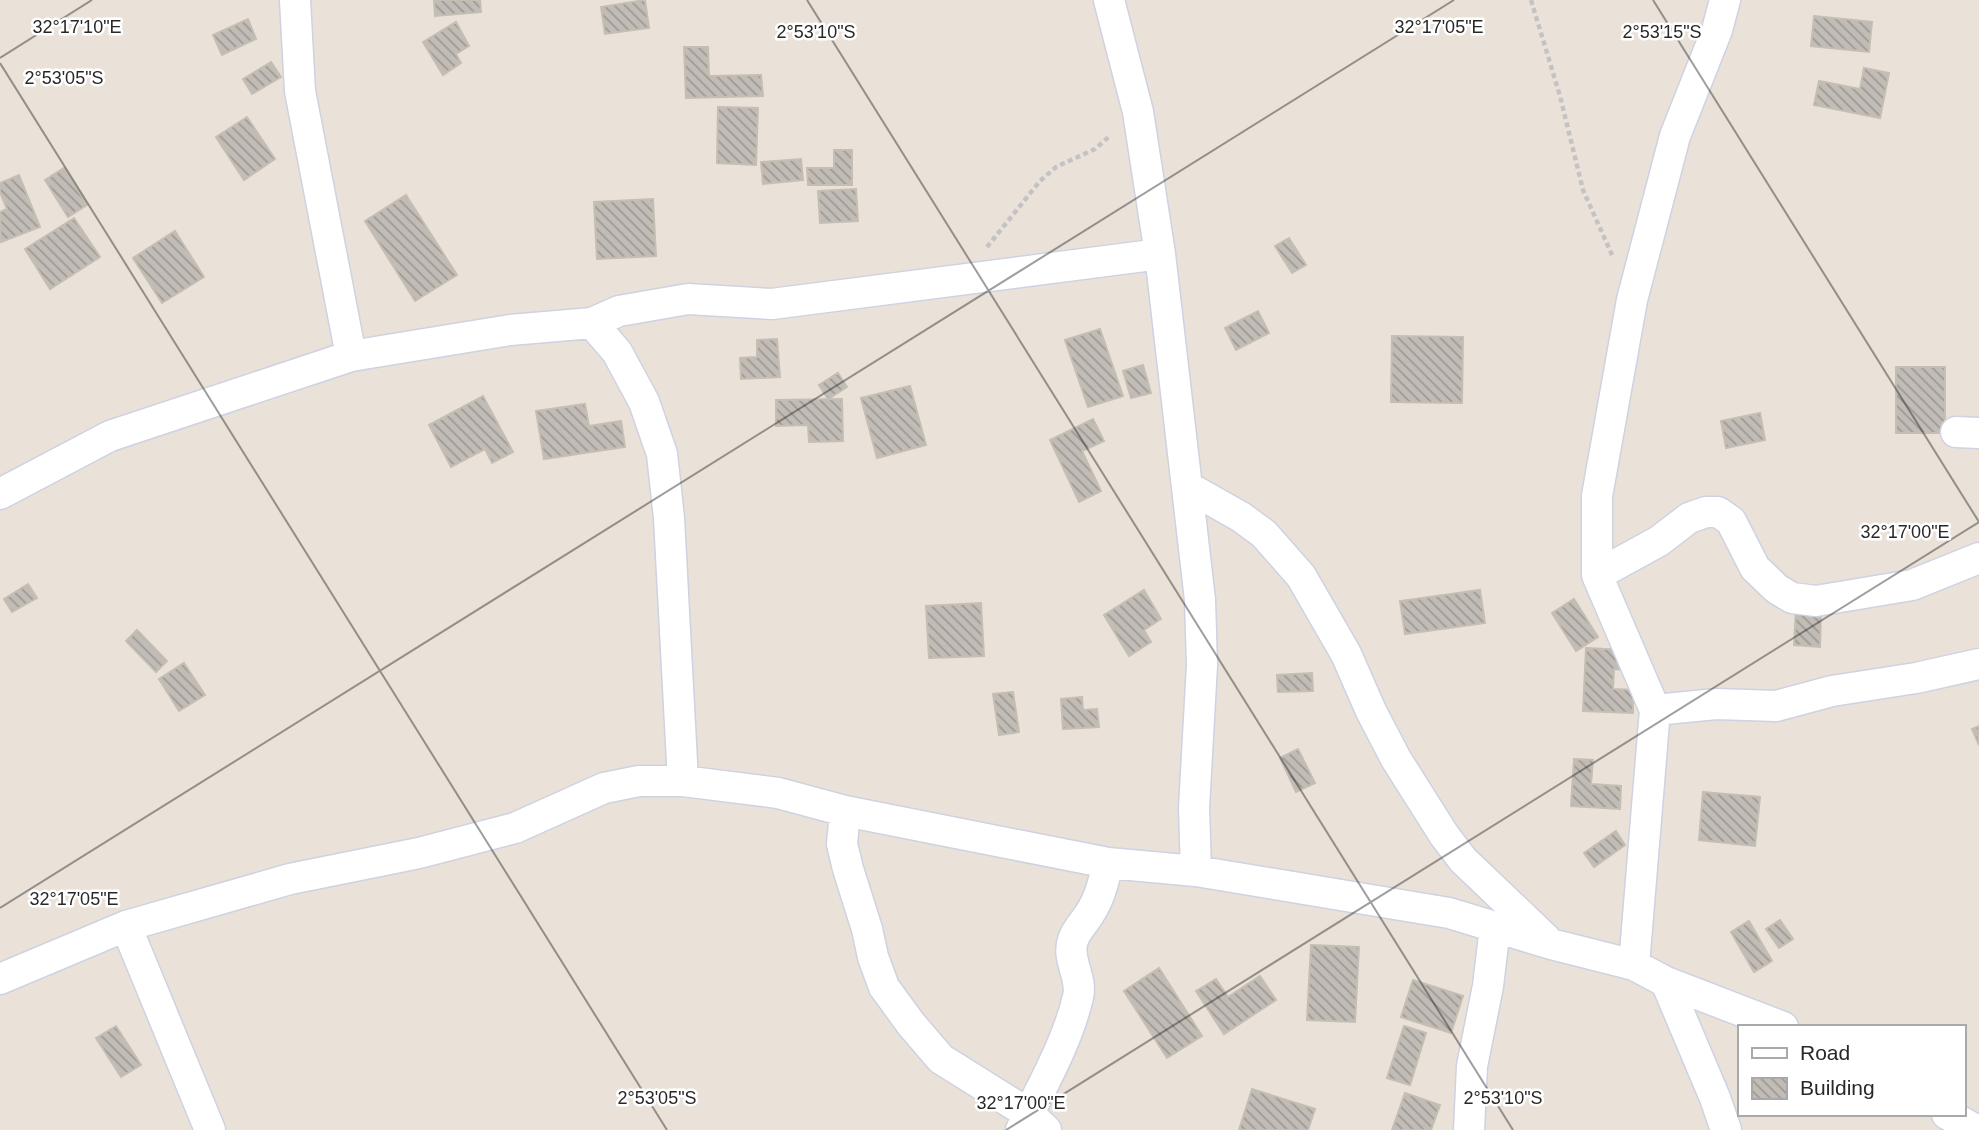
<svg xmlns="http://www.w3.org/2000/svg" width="1979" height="1130" viewBox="0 0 1979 1130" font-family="Helvetica,sans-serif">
<defs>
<pattern id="building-back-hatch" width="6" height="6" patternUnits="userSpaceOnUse" patternTransform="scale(1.75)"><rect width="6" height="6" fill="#c2bcb6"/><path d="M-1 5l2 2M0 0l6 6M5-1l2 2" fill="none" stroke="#9e9994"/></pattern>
</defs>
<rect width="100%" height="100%" fill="#eae2d9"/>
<path fill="url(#building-back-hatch)" stroke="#c5beb3" stroke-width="2" d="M 434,0 L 480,0 L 481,12 L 435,16 Z
M 645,0 L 649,28 L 605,34 L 601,7 Z
M 1814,16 L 1872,22 L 1869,52 L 1811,46 Z
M 248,19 L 256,39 L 222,55 L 213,35 Z
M 456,22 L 469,46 L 456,54 L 461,63 L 443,75 L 423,42 Z
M 684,47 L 708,47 L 709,76 L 761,75 L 763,96 L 686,98 Z
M 271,62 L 281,77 L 252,94 L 243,79 Z
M 1864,68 L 1889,73 L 1880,118 L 1814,105 L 1819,81 L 1860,89 Z
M 718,107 L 758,108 L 756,165 L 717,163 Z
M 247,117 L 275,159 L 244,180 L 216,137 Z
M 834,150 L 852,150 L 852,185 L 808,185 L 807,168 L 834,168 Z
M 801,159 L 803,180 L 763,184 L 761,162 Z
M 64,168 L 87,205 L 68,217 L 45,180 Z
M 19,175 L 40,227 L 1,242 L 0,212 L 7,209 L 0,192 L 0,183 Z
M 856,189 L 858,221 L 820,223 L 818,191 Z
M 406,195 L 457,275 L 415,301 L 365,221 Z
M 653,199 L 656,256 L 597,259 L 594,202 Z
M 74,218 L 100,257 L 50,289 L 25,249 Z
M 175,231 L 204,277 L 162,303 L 133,258 Z
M 1289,238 L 1306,265 L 1292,273 L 1275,246 Z
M 1258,311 L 1269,333 L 1236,350 L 1225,328 Z
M 1100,329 L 1123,396 L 1088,407 L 1065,340 Z
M 1392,336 L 1463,337 L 1462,403 L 1391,402 Z
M 777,339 L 780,377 L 741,379 L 740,358 L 757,357 L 757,340 Z
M 1143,365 L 1151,393 L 1131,398 L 1123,371 Z
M 1896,367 L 1945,367 L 1945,433 L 1896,433 Z
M 838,373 L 847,387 L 828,399 L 819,385 Z
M 910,386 L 926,445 L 877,458 L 861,398 Z
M 483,396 L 513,452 L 492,463 L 485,449 L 451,467 L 429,425 Z
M 842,399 L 843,441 L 809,442 L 808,425 L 776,426 L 776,400 Z
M 585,404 L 589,426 L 621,421 L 625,447 L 544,459 L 536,411 Z
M 1760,413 L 1765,440 L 1726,448 L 1721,421 Z
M 1093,419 L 1104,441 L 1082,451 L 1101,491 L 1079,502 L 1050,440 Z
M 28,584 L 37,598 L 12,612 L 4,599 Z
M 1144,590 L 1161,619 L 1144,630 L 1151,642 L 1129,656 L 1104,615 Z
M 1480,590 L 1485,623 L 1405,634 L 1400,601 Z
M 1574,599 L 1598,637 L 1576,651 L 1552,613 Z
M 981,603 L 984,656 L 929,658 L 926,606 Z
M 1796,609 L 1821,611 L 1820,647 L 1794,645 Z
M 137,630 L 167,661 L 156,672 L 126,641 Z
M 1586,648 L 1625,650 L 1624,670 L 1614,669 L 1613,689 L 1633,690 L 1633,713 L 1583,711 Z
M 184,663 L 205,695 L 179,711 L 159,679 Z
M 1312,673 L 1313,691 L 1278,692 L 1277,675 Z
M 1013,692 L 1019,732 L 999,735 L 993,694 Z
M 1082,697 L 1083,710 L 1097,709 L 1099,727 L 1063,729 L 1061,699 Z
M 1979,726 L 1979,745 L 1972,729 Z
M 1298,749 L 1315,783 L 1296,792 L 1280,758 Z
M 1574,759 L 1593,760 L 1591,784 L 1621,786 L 1620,809 L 1571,806 Z
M 1703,792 L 1760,797 L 1755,846 L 1699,840 Z
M 1616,831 L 1625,845 L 1594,867 L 1584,853 Z
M 1780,920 L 1793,939 L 1779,948 L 1766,929 Z
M 1749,921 L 1772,961 L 1754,972 L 1731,932 Z
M 1311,945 L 1359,947 L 1355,1022 L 1307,1020 Z
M 1159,968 L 1202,1036 L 1167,1058 L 1124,991 Z
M 1260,976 L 1276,1000 L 1224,1034 L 1196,991 L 1216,979 L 1228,997 Z
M 1413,980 L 1463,996 L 1451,1033 L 1401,1017 Z
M 116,1026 L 141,1065 L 121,1077 L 96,1038 Z
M 1404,1026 L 1426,1033 L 1410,1085 L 1387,1078 Z
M 1252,1089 L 1315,1109 L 1308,1130 L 1239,1130 Z
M 1405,1093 L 1440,1105 L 1431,1130 L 1392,1130 Z"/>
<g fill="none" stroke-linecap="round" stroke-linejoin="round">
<g stroke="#ced2e1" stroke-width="33">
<path id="minor" d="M 295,0 L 300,91 L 351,356
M 1109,0 L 1138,112 L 1160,254 L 1200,600 L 1202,665 L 1194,808 L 1196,871
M 592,323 L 619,311 L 688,299 L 772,304 L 1160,254
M 1956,432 L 1979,433
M 1188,487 L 1241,517 L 1264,534 L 1301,576 L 1346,654 L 1371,711 L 1396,759 L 1444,835 L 1463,860 L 1546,939
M 0,494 L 110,436 L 351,356 L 510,330 L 592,323 L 617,352 L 644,402 L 662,454 L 669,518 L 683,781
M 1597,575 L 1659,541 L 1689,518 L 1706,512 L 1718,512 L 1731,521 L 1755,568 L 1777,589 L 1792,598 L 1816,601 L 1912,585 L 1979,558
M 1655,710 L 1716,704 L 1776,706 L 1832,691 L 1916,678 L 1979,664
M 845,811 L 842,844 L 848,869 L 867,929 L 873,957 L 884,987 L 911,1024 L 941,1059 L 1029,1114 L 1046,1130
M 126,926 L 210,1130
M 1634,965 L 1655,710 L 1597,575 L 1597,496 L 1632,300 L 1675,136 L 1717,30 L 1725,0
M 0,979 L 126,926 L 290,879 L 419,853 L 515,828 L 604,788 L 639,781 L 683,781 L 778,793 L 845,811 L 1108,863 L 1196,871 L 1449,913 L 1551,944 L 1634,965 L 1666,982 L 1783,1027
M 1666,982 L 1715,1098 L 1726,1130
M 1947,1114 L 1976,1130
M 1021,1130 C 1041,1087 1067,1044 1078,997 C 1083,978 1066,959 1073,940 C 1076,930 1085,922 1090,913 C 1100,898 1104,880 1108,863
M 1469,1130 L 1472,1066 L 1488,986 L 1495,927"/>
</g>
<path stroke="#c3c3c3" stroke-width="4.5" stroke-dasharray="5 3.5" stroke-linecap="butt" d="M 1531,0 L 1560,96 L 1583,190 L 1612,255
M 987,247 L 1040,181 L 1056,167 L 1095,149 L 1111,135"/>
<use href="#minor" stroke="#fff" stroke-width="30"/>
</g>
<path fill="none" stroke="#282828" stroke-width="2" stroke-opacity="0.45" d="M 807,0 L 1513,1130M 1653,0 L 1979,522M 0,58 L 92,0M 0,63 L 667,1130M 0,908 L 1454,0M 1006,1130 L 1979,522"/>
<g font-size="18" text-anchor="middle" fill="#282828" stroke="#fff" stroke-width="5" stroke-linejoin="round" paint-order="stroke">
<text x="77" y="33">32°17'10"E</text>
<text x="1439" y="33">32°17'05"E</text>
<text x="816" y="38">2°53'10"S</text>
<text x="1662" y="38">2°53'15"S</text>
<text x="64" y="84">2°53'05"S</text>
<text x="1905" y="538">32°17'00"E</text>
<text x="74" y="905">32°17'05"E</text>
<text x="657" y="1104">2°53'05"S</text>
<text x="1503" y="1104">2°53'10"S</text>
<text x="1021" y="1109">32°17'00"E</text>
</g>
<rect x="1738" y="1025" width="228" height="91" fill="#ffffff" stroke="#a9a9a9" stroke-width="2"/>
<rect x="1752" y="1048" width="35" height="10" fill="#ffffff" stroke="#a9a9a9" stroke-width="2"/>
<text x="1800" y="1060" font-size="21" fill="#282828">Road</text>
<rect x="1752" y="1078" width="35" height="21" fill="url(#building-back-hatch)" stroke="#a9a9a9" stroke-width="2"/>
<text x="1800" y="1095" font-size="21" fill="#282828">Building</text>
</svg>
